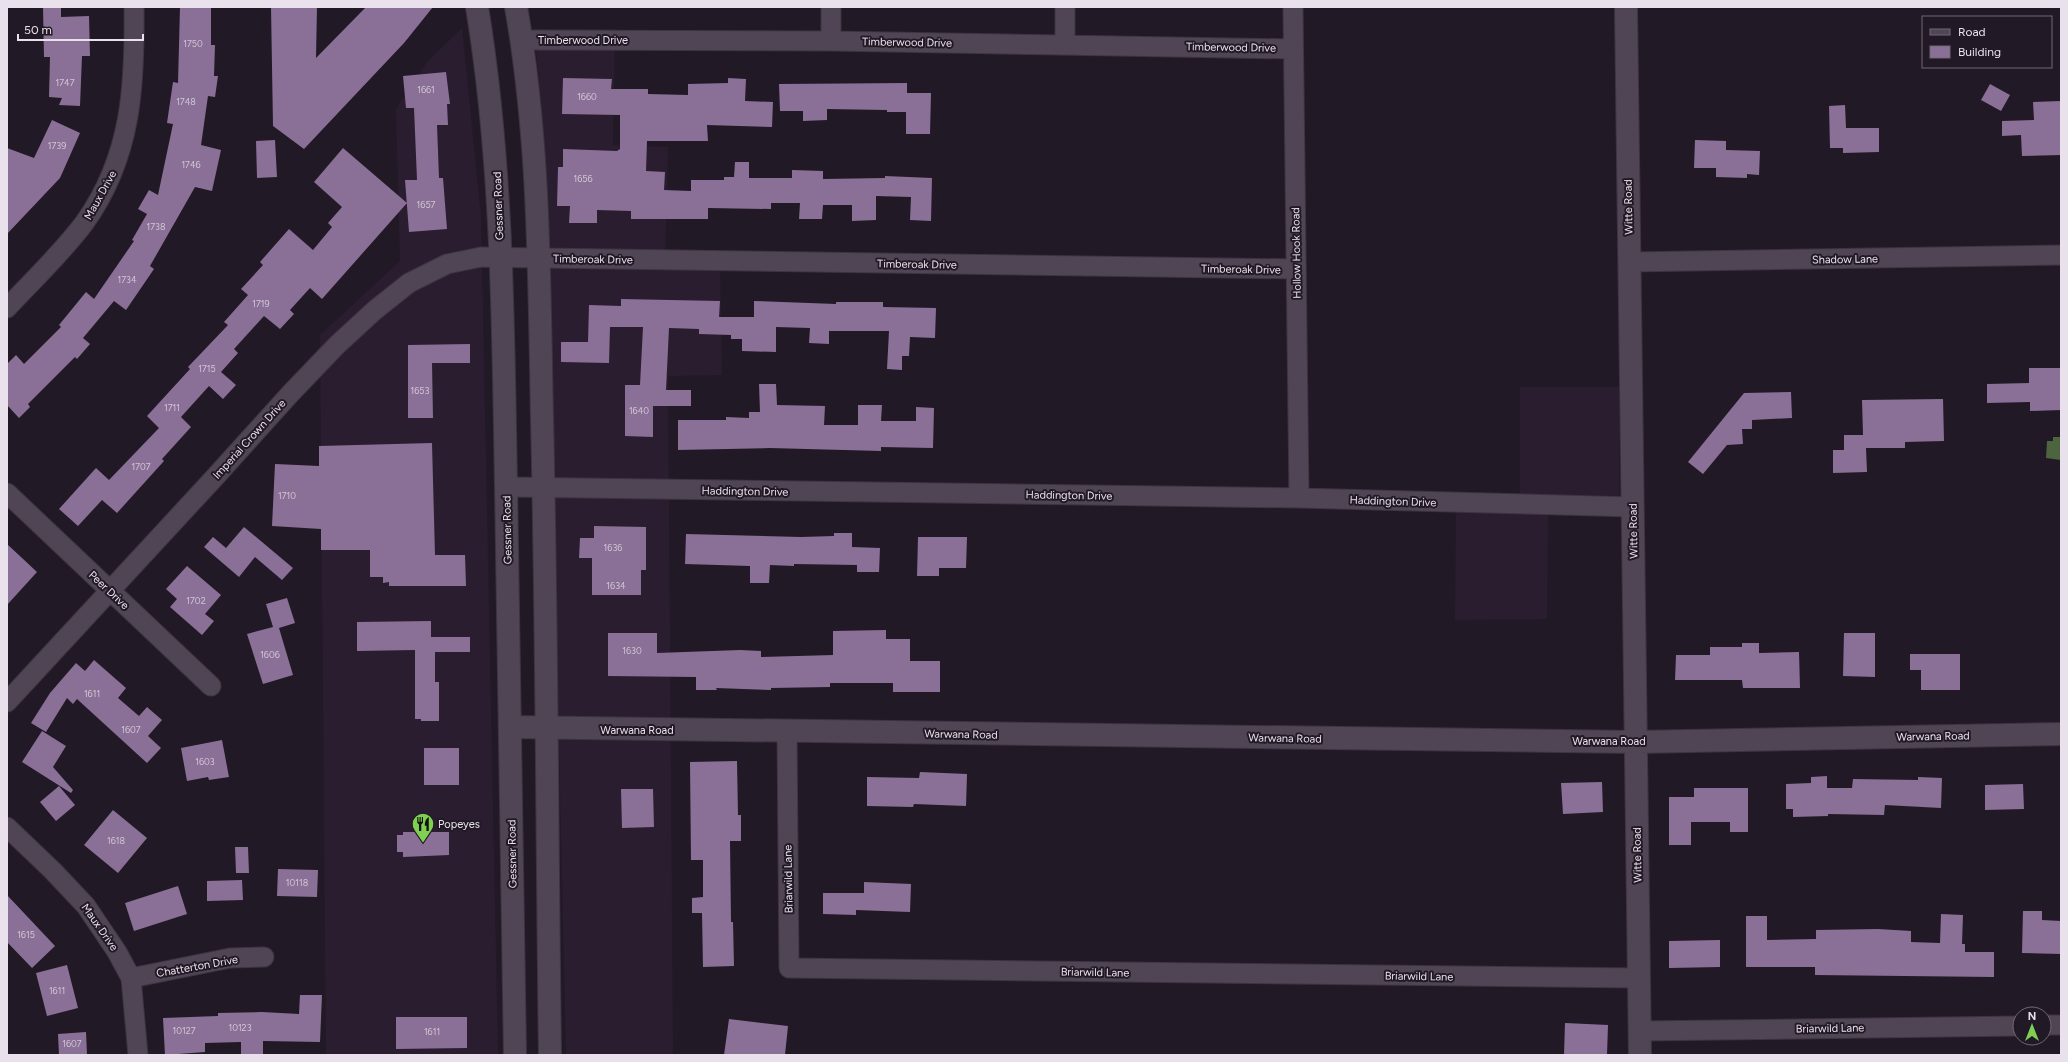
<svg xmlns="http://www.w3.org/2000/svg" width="2068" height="1062" viewBox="0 0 2068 1062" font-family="Figtree,sans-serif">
<rect width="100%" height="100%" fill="#221926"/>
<path fill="#2a1d30" d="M 462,28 L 481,217 L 498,1055 L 326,1055 L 320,335 L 400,261 L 396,109 L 427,62 Z
M 534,29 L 615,29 L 613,145 L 668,147 L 665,259 L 720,260 L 722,375 L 668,376 L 673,1055 L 566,1055 L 547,213 L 541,99 Z
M 1520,387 L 1619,387 L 1619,496 L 1520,495 Z
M 1456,512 L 1548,514 L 1547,619 L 1455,620 Z"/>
<path fill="#4c653f" d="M 2053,437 L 2061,437 L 2061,460 L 2046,458 L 2047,441 L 2053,441 Z"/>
<path fill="#8a7096" d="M 43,7 L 61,7 L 61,17 L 89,16 L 90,56 L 82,56 L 80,106 L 59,105 L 62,98 L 49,97 L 50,57 L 44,57 Z
M 180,7 L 211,7 L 211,45 L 215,45 L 214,76 L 218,76 L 215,97 L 208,96 L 201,145 L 221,150 L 212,191 L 195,187 L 150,266 L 154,269 L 126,310 L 114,301 L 83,338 L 90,344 L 77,359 L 75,357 L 28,404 L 30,407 L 19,418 L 7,405 L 7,364 L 16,355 L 24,364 L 61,327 L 59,325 L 86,292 L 94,299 L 134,241 L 132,240 L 147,214 L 138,209 L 149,190 L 158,195 L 173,124 L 167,123 L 173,82 L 178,83 Z
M 271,7 L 317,7 L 316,58 L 366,7 L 433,7 L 404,43 L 304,149 L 273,126 Z
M 446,72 L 450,104 L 447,104 L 448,125 L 437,125 L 439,178 L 443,178 L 447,229 L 409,232 L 405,180 L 417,180 L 414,108 L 406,108 L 403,76 Z
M 563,78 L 612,79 L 611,89 L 648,89 L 648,94 L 688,95 L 688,84 L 728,83 L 728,78 L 746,79 L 745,101 L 773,102 L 772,127 L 707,125 L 708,141 L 647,141 L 646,171 L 665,172 L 664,190 L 691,191 L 691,180 L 724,180 L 724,177 L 734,177 L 735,162 L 749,162 L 749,178 L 792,178 L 792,170 L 823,171 L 823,179 L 885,178 L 885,176 L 932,178 L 931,221 L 910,220 L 911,197 L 876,196 L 876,220 L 852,221 L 852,205 L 823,205 L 822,219 L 799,219 L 800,203 L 771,203 L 771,209 L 708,208 L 708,219 L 631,219 L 631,211 L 597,210 L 597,223 L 569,223 L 570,206 L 557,206 L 558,167 L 563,167 L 563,149 L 617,151 L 620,149 L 620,115 L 562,114 Z
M 907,83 L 907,93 L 931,93 L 930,134 L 906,134 L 906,112 L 887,112 L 887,110 L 827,109 L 827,120 L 803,121 L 803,111 L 780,111 L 779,84 Z
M 1990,84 L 2010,95 L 2001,111 L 1981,100 Z
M 2061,101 L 2061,155 L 2022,156 L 2021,135 L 2002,136 L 2002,121 L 2034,120 L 2033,102 Z
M 1845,105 L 1846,128 L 1879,128 L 1879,152 L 1843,153 L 1843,148 L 1830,148 L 1829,106 Z
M 52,120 L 80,133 L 60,178 L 7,234 L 7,148 L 34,158 Z
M 275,140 L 277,177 L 257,178 L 256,141 Z
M 1695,140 L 1726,141 L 1726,150 L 1760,151 L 1759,175 L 1747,174 L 1747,178 L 1716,177 L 1716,168 L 1694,168 Z
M 343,148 L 407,203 L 322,299 L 310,288 L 290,310 L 294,314 L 280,329 L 264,316 L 234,349 L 238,353 L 221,372 L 236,385 L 223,399 L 209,386 L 181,417 L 191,427 L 162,459 L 164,461 L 117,513 L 102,500 L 78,526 L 59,509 L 96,468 L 109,480 L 159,428 L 147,416 L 190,369 L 188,367 L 228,325 L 224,322 L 248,295 L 241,289 L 263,265 L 260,262 L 289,229 L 313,250 L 332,227 L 328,223 L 342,207 L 314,182 Z
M 621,299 L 720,301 L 719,317 L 754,317 L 754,301 L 836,304 L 836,302 L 883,302 L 883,307 L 936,308 L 935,338 L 910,337 L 909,356 L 902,356 L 902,370 L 887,369 L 889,331 L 829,331 L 829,344 L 809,343 L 810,328 L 776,327 L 776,352 L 742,351 L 742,339 L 731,339 L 731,335 L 699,334 L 699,329 L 669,328 L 666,390 L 691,390 L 691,406 L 653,406 L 653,437 L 625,436 L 625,385 L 640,385 L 643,327 L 610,327 L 609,363 L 561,362 L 561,342 L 588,342 L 589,305 L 621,306 Z
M 470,344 L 470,363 L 432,363 L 433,418 L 408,418 L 408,345 Z
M 2029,368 L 2061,368 L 2061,410 L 2030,411 L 2030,402 L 1987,403 L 1987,384 L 2029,383 Z
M 759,384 L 776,384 L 777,405 L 825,406 L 824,425 L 858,425 L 858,405 L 882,405 L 881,421 L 916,421 L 916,407 L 934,408 L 933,448 L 881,447 L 881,451 L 770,448 L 678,450 L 678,420 L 726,420 L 726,417 L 749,418 L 749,412 L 760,412 Z
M 1791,392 L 1792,418 L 1752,420 L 1752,429 L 1742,429 L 1743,444 L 1727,445 L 1703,474 L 1688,462 L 1744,393 Z
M 1943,399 L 1944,441 L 1905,442 L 1905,448 L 1866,448 L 1867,472 L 1833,473 L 1833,450 L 1844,450 L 1844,435 L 1863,435 L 1862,400 Z
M 432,443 L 435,555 L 465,555 L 466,586 L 389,586 L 389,582 L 383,583 L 383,577 L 370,577 L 370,550 L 321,550 L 321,529 L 272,526 L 275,464 L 319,466 L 319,446 Z
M 594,526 L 646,527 L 646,570 L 641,570 L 641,595 L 592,595 L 592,558 L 579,558 L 580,538 L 594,538 Z
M 244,527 L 293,568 L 282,580 L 255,557 L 239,577 L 204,547 L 213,537 L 226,548 Z
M 834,533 L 852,533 L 852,547 L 880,548 L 879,572 L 857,572 L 857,565 L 794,564 L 794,566 L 770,565 L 769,583 L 750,583 L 750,566 L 685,564 L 686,534 L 801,537 L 834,536 Z
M 918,537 L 967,537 L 966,568 L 939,568 L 939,576 L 917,576 Z
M 7,544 L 37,572 L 7,605 Z
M 187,566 L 221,595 L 205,614 L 214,621 L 202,635 L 170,607 L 177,599 L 166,589 Z
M 287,598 L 295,623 L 279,628 L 293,675 L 263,684 L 247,634 L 273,627 L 266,604 Z
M 431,621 L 431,637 L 470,637 L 470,652 L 435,652 L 435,682 L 439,682 L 439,721 L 421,721 L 421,719 L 415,719 L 415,650 L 357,651 L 357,622 Z
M 886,630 L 886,639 L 910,639 L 910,661 L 940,661 L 940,692 L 893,692 L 893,683 L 830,683 L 830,687 L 771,688 L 771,690 L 716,688 L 717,690 L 696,690 L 696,677 L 608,676 L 608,633 L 657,633 L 657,653 L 740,650 L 761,651 L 761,657 L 833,655 L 833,631 Z
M 1844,633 L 1875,633 L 1875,677 L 1843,676 Z
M 1742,643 L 1759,643 L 1759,653 L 1799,652 L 1800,688 L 1743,688 L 1742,680 L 1675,680 L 1676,655 L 1710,655 L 1710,647 L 1742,647 Z
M 1910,654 L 1960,654 L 1960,690 L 1921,690 L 1921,670 L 1910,670 Z
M 94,660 L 126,688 L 118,698 L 139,716 L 147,707 L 162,720 L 148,736 L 161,748 L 147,763 L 77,699 L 73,704 L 67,698 L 46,732 L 31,723 L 50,693 L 76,663 L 85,671 Z
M 42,731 L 66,746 L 53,767 L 73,790 L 71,793 L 22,762 Z
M 222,740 L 229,777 L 209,780 L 208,777 L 187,781 L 181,748 Z
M 424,748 L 459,748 L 459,785 L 424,785 Z
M 737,761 L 738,815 L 741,815 L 741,841 L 730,841 L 731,922 L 733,922 L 734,966 L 703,967 L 702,913 L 692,913 L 692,898 L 703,897 L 703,860 L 691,860 L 690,762 Z
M 920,772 L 967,774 L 966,806 L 914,804 L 913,807 L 867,806 L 867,777 L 919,778 Z
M 1827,776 L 1827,788 L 1852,788 L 1853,779 L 1918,780 L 1918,777 L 1942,778 L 1941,808 L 1885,805 L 1884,815 L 1828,814 L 1828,816 L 1793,817 L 1793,809 L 1786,809 L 1786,784 L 1811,783 L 1811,777 Z
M 1602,782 L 1603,812 L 1563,814 L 1561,783 Z
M 2023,784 L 2024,809 L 1985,810 L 1985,785 Z
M 59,786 L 75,805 L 56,821 L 40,802 Z
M 1694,788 L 1748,788 L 1748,832 L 1730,832 L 1730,822 L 1691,822 L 1691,845 L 1669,845 L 1669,797 L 1694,797 Z
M 621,789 L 653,789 L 654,827 L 622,828 Z
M 113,810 L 147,838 L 118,873 L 84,845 Z
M 403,832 L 449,832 L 449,855 L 403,857 L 403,852 L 397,852 L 397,835 L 403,835 Z
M 235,847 L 248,847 L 249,873 L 236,873 Z
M 278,869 L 318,870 L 317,897 L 277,896 Z
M 242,880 L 243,900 L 207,901 L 207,881 Z
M 864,882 L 911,884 L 910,912 L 856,910 L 856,915 L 823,914 L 823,893 L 864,893 Z
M 178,886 L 187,914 L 134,931 L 125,903 Z
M 7,895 L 55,946 L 32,968 L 7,942 Z
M 2023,911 L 2042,911 L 2042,920 L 2061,921 L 2061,954 L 2022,953 Z
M 1941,914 L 1963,915 L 1962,944 L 1965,944 L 1965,952 L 1994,952 L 1994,977 L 1815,975 L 1815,967 L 1746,967 L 1746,916 L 1767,916 L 1767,940 L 1816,939 L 1816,930 L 1878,929 L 1911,931 L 1911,942 L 1940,943 Z
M 1720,940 L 1720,967 L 1669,968 L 1669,941 Z
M 67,965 L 78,1008 L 47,1016 L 36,973 Z
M 300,995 L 322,995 L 320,1042 L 263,1041 L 263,1055 L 241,1055 L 241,1042 L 205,1043 L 205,1052 L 165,1055 L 163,1018 L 218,1016 L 218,1013 L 262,1012 L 299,1014 Z
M 396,1017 L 467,1017 L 467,1048 L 396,1049 Z
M 729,1019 L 788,1026 L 785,1055 L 724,1055 Z
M 1565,1023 L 1608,1025 L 1607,1055 L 1564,1055 Z
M 86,1032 L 87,1055 L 59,1055 L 58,1034 Z"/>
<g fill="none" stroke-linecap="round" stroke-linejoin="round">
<g stroke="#3c3540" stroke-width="21">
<path id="minor" d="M 1293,7 L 1299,498
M 522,40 L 831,41 L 1293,49
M 831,41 L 831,7
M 1065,44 L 1065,7
M 1629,262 L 2061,255
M 7,308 C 33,280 62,253 85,222 C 132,156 135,85 134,7
M 506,487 L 1299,498 L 1633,507
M 7,493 L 211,686
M 7,702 L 216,476 L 290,394 L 337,345 L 375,310 L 409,283 L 447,264 L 481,257 L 1296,269
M 787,731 L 789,968 L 1639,978
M 7,827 L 53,871 L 86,906 L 117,952 L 131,978 L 138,1055
M 131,978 L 230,958 L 264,957
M 2044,1025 L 2061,1025
M 1640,1031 L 2020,1026"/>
</g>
<g stroke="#3c3540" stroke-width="24">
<path id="tertiary" d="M 1626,7 L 1640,1055
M 510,727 L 1636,742 L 2061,734"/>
</g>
<g stroke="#3c3540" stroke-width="24">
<path id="secondary" d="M 477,7 C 503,165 503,326 506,485 C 509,675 512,865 515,1055
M 516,7 C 540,142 539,280 542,417 C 547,630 547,842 550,1055"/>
</g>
<use href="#minor" stroke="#504555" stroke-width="19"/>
<use href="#tertiary" stroke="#504555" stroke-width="22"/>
<use href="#secondary" stroke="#504555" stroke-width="22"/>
</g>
<defs>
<g id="restaurant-pin" transform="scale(1.15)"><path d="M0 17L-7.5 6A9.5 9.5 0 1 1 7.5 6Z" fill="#7fd052" stroke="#221926"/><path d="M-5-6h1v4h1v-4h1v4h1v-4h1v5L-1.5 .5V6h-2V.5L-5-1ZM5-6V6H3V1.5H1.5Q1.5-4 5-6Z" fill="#111"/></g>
</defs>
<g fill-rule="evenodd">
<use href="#restaurant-pin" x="423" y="824"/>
</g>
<g text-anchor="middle" stroke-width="4" stroke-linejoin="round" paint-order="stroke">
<g font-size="9" fill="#d1c6d6">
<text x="193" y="47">1750</text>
<text x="65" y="86">1747</text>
<text x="426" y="93">1661</text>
<text x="587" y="100">1660</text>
<text x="186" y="105">1748</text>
<text x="57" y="149">1739</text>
<text x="191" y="168">1746</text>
<text x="583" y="182">1656</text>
<text x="426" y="208">1657</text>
<text x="156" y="230">1738</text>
<text x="127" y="283">1734</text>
<text x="261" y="307">1719</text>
<text x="207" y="372">1715</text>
<text x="420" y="394">1653</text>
<text x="172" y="411">1711</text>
<text x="639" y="414">1640</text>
<text x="141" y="470">1707</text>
<text x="287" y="499">1710</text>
<text x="613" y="551">1636</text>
<text x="616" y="589">1634</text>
<text x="196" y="604">1702</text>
<text x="632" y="654">1630</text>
<text x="270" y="658">1606</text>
<text x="92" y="697">1611</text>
<text x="131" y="733">1607</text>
<text x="205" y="765">1603</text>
<text x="116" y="844">1618</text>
<text x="297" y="886">10118</text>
<text x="26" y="938">1615</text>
<text x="57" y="994">1611</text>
<text x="240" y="1031">10123</text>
<text x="184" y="1034">10127</text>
<text x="432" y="1035">1611</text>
<text x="72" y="1047">1607</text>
</g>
<g font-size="11" fill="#e9e2ec" stroke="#221926">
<text x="583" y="44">Timberwood Drive</text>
<text transform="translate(907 42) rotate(1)" y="4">Timberwood Drive</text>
<text transform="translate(1231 47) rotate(1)" y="4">Timberwood Drive</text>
<text transform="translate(100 195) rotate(-61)" y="4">Maux Drive</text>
<text transform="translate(498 206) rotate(-92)" y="4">Gessner Road</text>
<text transform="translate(1628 207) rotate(-91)" y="4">Witte Road</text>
<text transform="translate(1296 253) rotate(-91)" y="4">Hollow Hook Road</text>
<text transform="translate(593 259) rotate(1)" y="4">Timberoak Drive</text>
<text transform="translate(1845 259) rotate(-1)" y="4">Shadow Lane</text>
<text transform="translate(917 264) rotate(1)" y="4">Timberoak Drive</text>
<text transform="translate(1241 269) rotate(1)" y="4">Timberoak Drive</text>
<text transform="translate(249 439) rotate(-48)" y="4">Imperial Crown Drive</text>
<text transform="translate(745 491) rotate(1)" y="4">Haddington Drive</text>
<text transform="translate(1069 495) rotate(1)" y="4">Haddington Drive</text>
<text transform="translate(1393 501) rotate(2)" y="4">Haddington Drive</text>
<text transform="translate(507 530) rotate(-91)" y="4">Gessner Road</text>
<text transform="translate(1633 531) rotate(-91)" y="4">Witte Road</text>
<text transform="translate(109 590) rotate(43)" y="4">Peer Drive</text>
<text x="637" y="734">Warwana Road</text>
<text transform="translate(961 734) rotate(1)" y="4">Warwana Road</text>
<text transform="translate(1933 736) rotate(-1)" y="4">Warwana Road</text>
<text transform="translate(1285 738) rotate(1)" y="4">Warwana Road</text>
<text x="1609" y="745">Warwana Road</text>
<text transform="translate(512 854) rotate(-91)" y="4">Gessner Road</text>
<text transform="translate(1637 855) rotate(-91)" y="4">Witte Road</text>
<text transform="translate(788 879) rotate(-91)" y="4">Briarwild Lane</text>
<text transform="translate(100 927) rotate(55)" y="4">Maux Drive</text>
<text transform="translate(197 966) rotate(-10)" y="4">Chatterton Drive</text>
<text transform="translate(1095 972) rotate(1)" y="4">Briarwild Lane</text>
<text transform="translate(1419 976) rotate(1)" y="4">Briarwild Lane</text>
<text transform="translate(1830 1028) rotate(-1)" y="4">Briarwild Lane</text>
</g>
<g font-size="11" fill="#e9e2ec" stroke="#221926" text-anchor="start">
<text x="438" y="828">Popeyes</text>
</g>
</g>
<rect width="2068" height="1062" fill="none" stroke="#e9e2ec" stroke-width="16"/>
<rect x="1922" y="16" width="130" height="52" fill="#221926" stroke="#726975"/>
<rect x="1930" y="29" width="20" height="6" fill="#504555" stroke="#726975"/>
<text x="1958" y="36" font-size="12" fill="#e9e2ec">Road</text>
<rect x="1930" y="46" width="20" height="12" fill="#8a7096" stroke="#726975"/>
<text x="1958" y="56" font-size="12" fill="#e9e2ec">Building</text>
<g transform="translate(2032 1026)"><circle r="19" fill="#221926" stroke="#726975"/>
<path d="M0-3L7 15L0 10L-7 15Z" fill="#7fd052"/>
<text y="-6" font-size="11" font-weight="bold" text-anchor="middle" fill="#e9e2ec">N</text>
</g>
<path d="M18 34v6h125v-6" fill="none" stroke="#e9e2ec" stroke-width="2"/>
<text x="24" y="34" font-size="12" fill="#e9e2ec" stroke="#221926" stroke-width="3" paint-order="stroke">50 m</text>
</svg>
